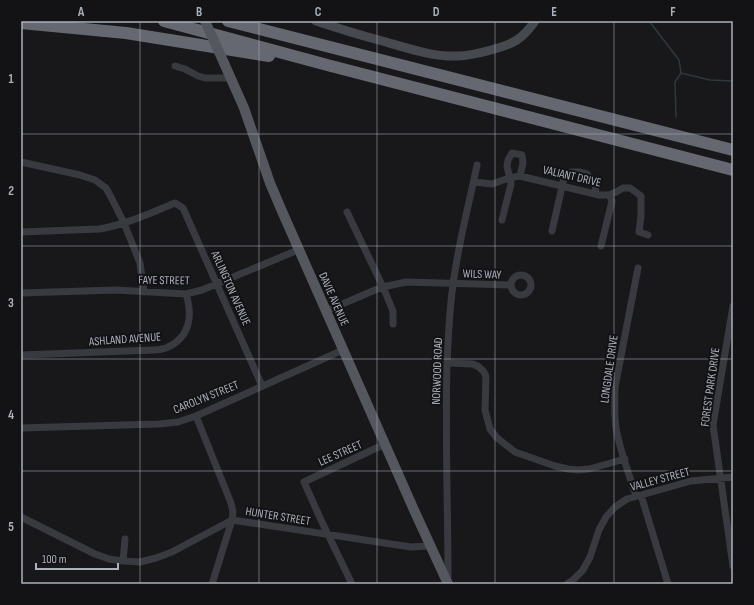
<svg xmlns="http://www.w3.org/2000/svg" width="754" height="605" viewBox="0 0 754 605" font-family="'Sofia Sans Condensed',sans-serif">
<rect width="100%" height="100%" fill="#18181b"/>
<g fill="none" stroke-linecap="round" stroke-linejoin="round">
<path stroke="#2e383f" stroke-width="1.5" d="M 649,21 L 679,60 L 681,73 L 710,80 L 733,81
M 676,117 L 675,82 L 681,73"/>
<path stroke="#393a40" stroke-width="7" d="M 175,66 L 185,69 L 198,76 L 205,78 L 231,78
M 21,162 L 80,175 L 95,180 L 106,188 L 112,199 L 124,223 L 140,263 L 144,292
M 474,182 L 492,184 L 509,178 L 520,176 L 599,195 L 609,195 L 616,192 L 623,188 L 630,188 L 641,196 L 641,216 L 639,232 L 648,235
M 347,212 L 383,287 L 393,311 L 393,324
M 502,220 L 511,184 L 507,166 L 508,160 L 512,153 L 522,155 L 523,163 L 520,176
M 552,231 L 564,178 L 571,172 L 579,172 L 587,174 L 595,183 L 596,194
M 21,232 L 99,229 C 125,225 150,213 175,203 L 183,208 L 262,386
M 601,246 L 612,201 L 609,195
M511 285a10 10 0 1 1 20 0a10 10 0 1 1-20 0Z
M 21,293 L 116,290 L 186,294 L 202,290 L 298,250
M 733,306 L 713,425 L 733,566
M 326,311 L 375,290 L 383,287 L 406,282 L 511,285
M 21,355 L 154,350 C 158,350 163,349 166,348 C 190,338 193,316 186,294
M 448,363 L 473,364 L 479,367 L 484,372 L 486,377 L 485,410 L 490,429 L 497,438 L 515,452 L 555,466 L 568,469 L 578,470 L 589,469 L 625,459
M 196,416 L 231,503 L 233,512 L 232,520 L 212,584
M 21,428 L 159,424 L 178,422 L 196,416 L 343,350
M 641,495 L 668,584
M 636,496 C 629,474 620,451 616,428 C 614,414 615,401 615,387 L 638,268
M 21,517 L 95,554 L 109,559 L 123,561 L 140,562 L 156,558 L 172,552 L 232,520 L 411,547 L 428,546 L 430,545
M 123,561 L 125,539
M 446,578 L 448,577 C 448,506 445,437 447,367 C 448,339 449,312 453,285 C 458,244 469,205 477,165
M 352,584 L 321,520 L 304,482 L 385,444
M 567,584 L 573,580 L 583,570 L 590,557 L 599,530 L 606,517 L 615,507 L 627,499 L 691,481 L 733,477"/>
<path stroke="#474950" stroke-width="9" d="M 316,21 C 340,29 363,36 386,42 C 410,49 434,57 458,56 C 469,56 480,53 491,50 C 513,44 522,40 535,21"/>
<path stroke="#55575f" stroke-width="10" d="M 224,63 L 244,108 L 270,183 L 281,209 L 414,510 L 448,584"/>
<path stroke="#656871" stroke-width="12" d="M 164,21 L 331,66 L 733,170
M 228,21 L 733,150
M 21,23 L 126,33 L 269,56"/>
<path stroke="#55575f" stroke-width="10" d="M 205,21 L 224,63"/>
</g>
<path fill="none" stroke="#abb0bb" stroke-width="1" stroke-opacity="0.55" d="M 140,21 L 140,584M 259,21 L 259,584M 377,21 L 377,584M 495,21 L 495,584M 614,21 L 614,584M 21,134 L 733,134M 21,246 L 733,246M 21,359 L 733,359M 21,471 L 733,471"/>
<g text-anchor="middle" stroke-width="4" stroke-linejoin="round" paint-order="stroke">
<g font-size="12" fill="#abb0bb" stroke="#131316">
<text transform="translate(572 176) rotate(13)" y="4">VALIANT DRIVE</text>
<text transform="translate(482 274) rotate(2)" y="4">WILS WAY</text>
<text transform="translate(164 280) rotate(1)" y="4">FAYE STREET</text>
<text transform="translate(231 288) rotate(66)" y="4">ARLINGTON AVENUE</text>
<text transform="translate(334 299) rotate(66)" y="4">DAVIE AVENUE</text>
<text transform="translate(125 339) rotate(-4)" y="4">ASHLAND AVENUE</text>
<text transform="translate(609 369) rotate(-82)" y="4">LONGDALE DRIVE</text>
<text transform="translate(437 371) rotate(-88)" y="4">NORWOOD ROAD</text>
<text transform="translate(710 387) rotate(-82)" y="4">FOREST PARK DRIVE</text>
<text transform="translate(206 397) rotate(-22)" y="4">CAROLYN STREET</text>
<text transform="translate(340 453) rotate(-24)" y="4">LEE STREET</text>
<text transform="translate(660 479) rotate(-15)" y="4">VALLEY STREET</text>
<text transform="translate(278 516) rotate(9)" y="4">HUNTER STREET</text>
</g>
</g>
<rect width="754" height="605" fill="none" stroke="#131316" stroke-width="44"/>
<path d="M36 563v6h82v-6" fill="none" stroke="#abb0bb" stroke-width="2"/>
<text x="42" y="563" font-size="12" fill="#abb0bb" stroke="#131316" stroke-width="3" paint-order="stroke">100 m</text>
<rect x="22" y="22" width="710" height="561" fill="none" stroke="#abb0bb" stroke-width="1.5"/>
<g font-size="13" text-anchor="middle" font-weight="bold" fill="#abb0bb">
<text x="81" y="16">A</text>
<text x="199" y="16">B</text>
<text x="318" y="16">C</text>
<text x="436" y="16">D</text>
<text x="554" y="16">E</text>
<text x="673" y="16">F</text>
<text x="11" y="83">1</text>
<text x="11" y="195">2</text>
<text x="11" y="307">3</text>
<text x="11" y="419">4</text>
<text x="11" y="531">5</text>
</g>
</svg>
